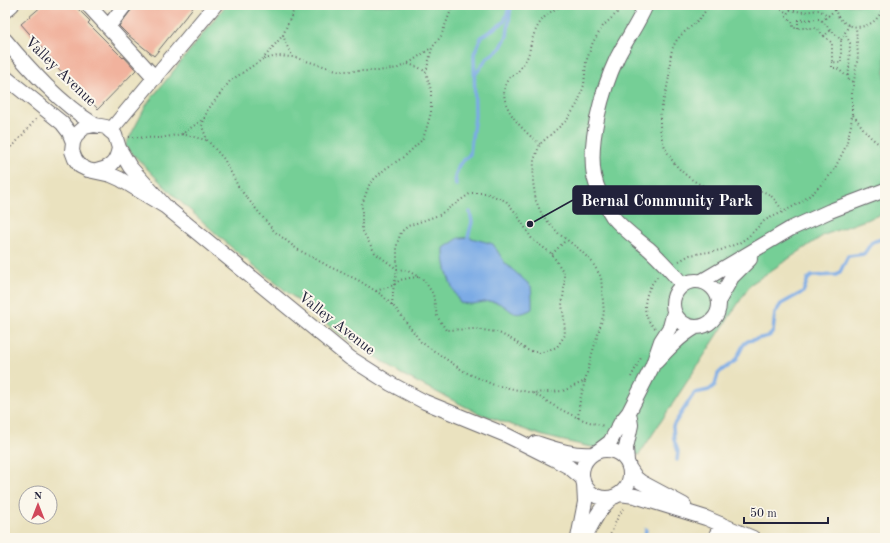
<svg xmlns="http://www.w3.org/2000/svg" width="890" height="543" viewBox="0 0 890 543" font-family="'Old Standard TT',serif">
<rect width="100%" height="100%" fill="#fbf7ec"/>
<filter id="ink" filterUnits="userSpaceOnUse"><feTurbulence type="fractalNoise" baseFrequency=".025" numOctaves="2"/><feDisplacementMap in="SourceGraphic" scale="8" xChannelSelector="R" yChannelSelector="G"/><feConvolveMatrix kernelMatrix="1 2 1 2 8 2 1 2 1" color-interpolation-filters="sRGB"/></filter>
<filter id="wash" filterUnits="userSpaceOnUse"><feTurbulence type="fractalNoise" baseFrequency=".012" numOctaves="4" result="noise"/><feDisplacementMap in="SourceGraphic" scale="16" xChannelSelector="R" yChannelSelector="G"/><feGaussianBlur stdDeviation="0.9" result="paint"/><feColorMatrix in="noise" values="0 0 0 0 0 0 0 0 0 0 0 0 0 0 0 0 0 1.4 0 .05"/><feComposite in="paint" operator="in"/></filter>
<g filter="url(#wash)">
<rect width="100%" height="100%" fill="#eae2bf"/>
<path fill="#75cf96" stroke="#4c7868" d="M 226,5 L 885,5 L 885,213 L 824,235 L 751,284 L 639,455 L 586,446 L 543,436 L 478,413 L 401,374 L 337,332 L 231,247 L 172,194 L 125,146 L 147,104 Z"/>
<path fill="#7babe5" stroke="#4e6690" d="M 468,237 L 493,244 L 505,263 L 531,286 L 532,299 L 532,309 C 510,321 512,306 495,302 C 486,300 479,304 470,304 C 467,304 463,303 460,303 C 451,287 443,267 444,248 L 459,238 Z"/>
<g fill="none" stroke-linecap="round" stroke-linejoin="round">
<path stroke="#7babe5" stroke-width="3.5" d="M 475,75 L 487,58 L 500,49 L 507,36 L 511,6
M 456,185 L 455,177 L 459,165 L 470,154 L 472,137 L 475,116 L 474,54 L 481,37 L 504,22 L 510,5
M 468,237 L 472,222 L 470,212
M 677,460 L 678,451 L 674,440 L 673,426 L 691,398 L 695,393 L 709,390 L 715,385 L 718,374 L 722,370 L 735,361 L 744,344 L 748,341 L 769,336 L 773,332 L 775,313 L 781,304 L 803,292 L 808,279 L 812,276 L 836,275 L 840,272 L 848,256 L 864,254 L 872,242 L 885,238
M 645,538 L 646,529"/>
</g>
<g id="blocks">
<path fill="#f1b29d" d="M 43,5 L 74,5 L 90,21 L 88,23 L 123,58 L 124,57 L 136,70 L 98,109 L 54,64 L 55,63 L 21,24 Z
M 135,5 L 195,5 L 154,56 L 128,35 L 119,26 Z"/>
</g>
</g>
<g filter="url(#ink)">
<use href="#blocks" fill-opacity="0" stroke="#686569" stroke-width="1"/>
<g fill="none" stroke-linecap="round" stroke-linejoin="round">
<g stroke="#686569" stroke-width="16">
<path id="minor" d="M 88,5 L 155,78
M 646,5 C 638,24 626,40 617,58 C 602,90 588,141 594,176 C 597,190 605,205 613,217 C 623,229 637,239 649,249 C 661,260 672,272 682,284
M 5,11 L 12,5
M 108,27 L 125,5
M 5,40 C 31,71 60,103 95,125
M 5,77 L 62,123 L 69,132 L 73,142
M 110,131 L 215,5
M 96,171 C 111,168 116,163 119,148
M 166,207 L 120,179 L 111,175 L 88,170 L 80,166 L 75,159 L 72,151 L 73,142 L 77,134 L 85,127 L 95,125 L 106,127 L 110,131 L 115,135 L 119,148 L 130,167 L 166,207 L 350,358 L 391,384 L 425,402 L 506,435 L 554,459 L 569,467 L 583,479
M673 304a23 23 0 1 1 46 0a23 23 0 1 1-46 0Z
M 702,281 L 790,229 L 830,211 L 885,190
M 719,300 L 732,277 L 750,259
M 656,362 C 668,349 680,336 696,327
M 536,443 C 554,449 573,456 593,454
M582 474a24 24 0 1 1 48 0a24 24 0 1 1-48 0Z
M 598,451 L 610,442 L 621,422 L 629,412 L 652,367 L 661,341 L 670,327 L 674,312
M 627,461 L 626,448 L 631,425 L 629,412
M 630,469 L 636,478 L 641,482 L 684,505
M 619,494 L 635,496 L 706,518 L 753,538
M 578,538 L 585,502 L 584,484
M 584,538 C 593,523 599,508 613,497
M 715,538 L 721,524"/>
</g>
<path stroke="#686569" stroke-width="2" stroke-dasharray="1 3" stroke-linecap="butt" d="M 296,5 L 283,35 L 263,59 L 230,81 L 207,111 L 202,126 L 207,140 L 224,159 L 239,188 L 274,231 L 297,249 L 330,267 L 358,280 L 382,295 L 397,310 L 421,342 L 465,372 L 494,385 L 533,393 L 563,391 L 585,381 L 592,354 L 604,313 L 601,277 L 592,262 L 578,248 L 559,234 L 542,215 L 536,201 L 533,182 L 534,160 L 540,144 L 567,120 L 578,103 L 584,85 L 586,62 L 593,42 L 603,26 L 618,12 L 622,5
M 709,5 C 705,11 702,17 696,22 C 689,29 680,34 675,43 C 668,56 671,68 668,82 C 666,94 660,108 660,121 C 659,153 684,182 715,190 C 746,198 763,175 783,212
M 780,5 L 781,9 L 787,13
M 834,5 C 838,34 878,34 883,5
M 829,16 L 819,10 L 803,12 L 790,10 L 787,14 L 787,17 L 793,23 L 793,28 L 817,28 L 824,36 L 831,30
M 822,21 L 835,10
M 798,28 L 798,20 L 820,19 L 841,40 L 849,25
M 283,35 L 287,46 L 293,57
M 824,36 L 832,43 L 832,62 L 841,63 L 841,40
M 264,59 L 278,56 L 293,57 L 340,71 L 378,71 L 398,68 L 412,61 L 431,48
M 832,62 L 832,68 L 837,68 L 845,75 L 848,75 L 849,70 L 850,43 L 845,33
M 408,64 L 418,67 L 426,72
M 847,75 L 849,80 L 853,82
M 853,115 C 864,128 868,139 885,147
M 182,134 L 206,140
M 129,137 L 160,138 L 182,134 L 205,118
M 540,144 C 523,131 495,104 507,81 C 509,77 513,76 516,73 C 520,70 524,63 527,58 C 529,54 530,48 531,43 C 537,23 544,14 563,5
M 5,152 L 13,146 L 37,118
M 552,254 L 566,240
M 679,261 L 690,255 L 721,250 L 739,243 L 748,237 L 765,220 L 783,212 L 801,202 L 814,192 L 833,172 L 846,146 L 851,125 L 852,114 L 852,93 L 858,56 L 856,27
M 376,291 L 394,285 L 400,280 L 409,278 L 418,277
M 392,305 L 393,291 L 397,269 L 397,244 L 401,232 L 408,226 L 439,215 L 471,193 L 486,193 L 506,201 L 516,213 L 532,239 L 552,254 L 564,273 L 564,290 L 562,305 L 564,318 L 565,335 L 557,347 L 540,353 L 527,350 L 513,340 L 497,332 L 474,329 L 446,330 L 437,316 L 433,294 L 424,280 L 408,271 L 397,269 L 375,253 L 362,230 L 362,204 L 370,183 L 385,169 L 405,156 L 422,140 L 425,133 L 431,113 L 431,90 L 426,72 L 432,48 L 441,36 L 453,5
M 655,328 C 638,314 645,289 659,275
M 631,377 L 642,356
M 533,393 C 556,407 578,421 605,426
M 578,418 L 580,400 L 585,381
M 609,538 L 617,519 L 624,507"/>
<use href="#minor" stroke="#fff" stroke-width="14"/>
</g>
</g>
<g text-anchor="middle" stroke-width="4" stroke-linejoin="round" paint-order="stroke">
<g font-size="15" fill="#22223b" stroke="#fbf7ec">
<text transform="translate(61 71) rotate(44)" y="5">Valley Avenue</text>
<text transform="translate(337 323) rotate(38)" y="5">Valley Avenue</text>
</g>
</g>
<path fill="none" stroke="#22223b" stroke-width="1.5" d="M530 224L573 200"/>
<circle fill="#22223b" stroke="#fbf7ec" stroke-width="1.5" cx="530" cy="224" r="4"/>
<rect fill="#22223b" stroke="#22223b" stroke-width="1.5" x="573" y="186" width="188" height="28" rx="4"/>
<g font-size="16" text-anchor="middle" font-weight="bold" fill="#fff">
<text x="667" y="206">Bernal Community Park</text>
</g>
<rect width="890" height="543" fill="none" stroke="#fbf7ec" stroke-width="20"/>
<g transform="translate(38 505)"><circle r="19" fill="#fbf7ec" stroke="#a4a2a5"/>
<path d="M0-3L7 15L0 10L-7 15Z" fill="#d1495b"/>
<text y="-6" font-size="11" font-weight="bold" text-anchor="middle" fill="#22223b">N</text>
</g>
<path d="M744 517v6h84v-6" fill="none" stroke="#22223b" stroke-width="2"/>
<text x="750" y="517" font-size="12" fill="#22223b" stroke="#fbf7ec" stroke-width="3" paint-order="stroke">50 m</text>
</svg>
